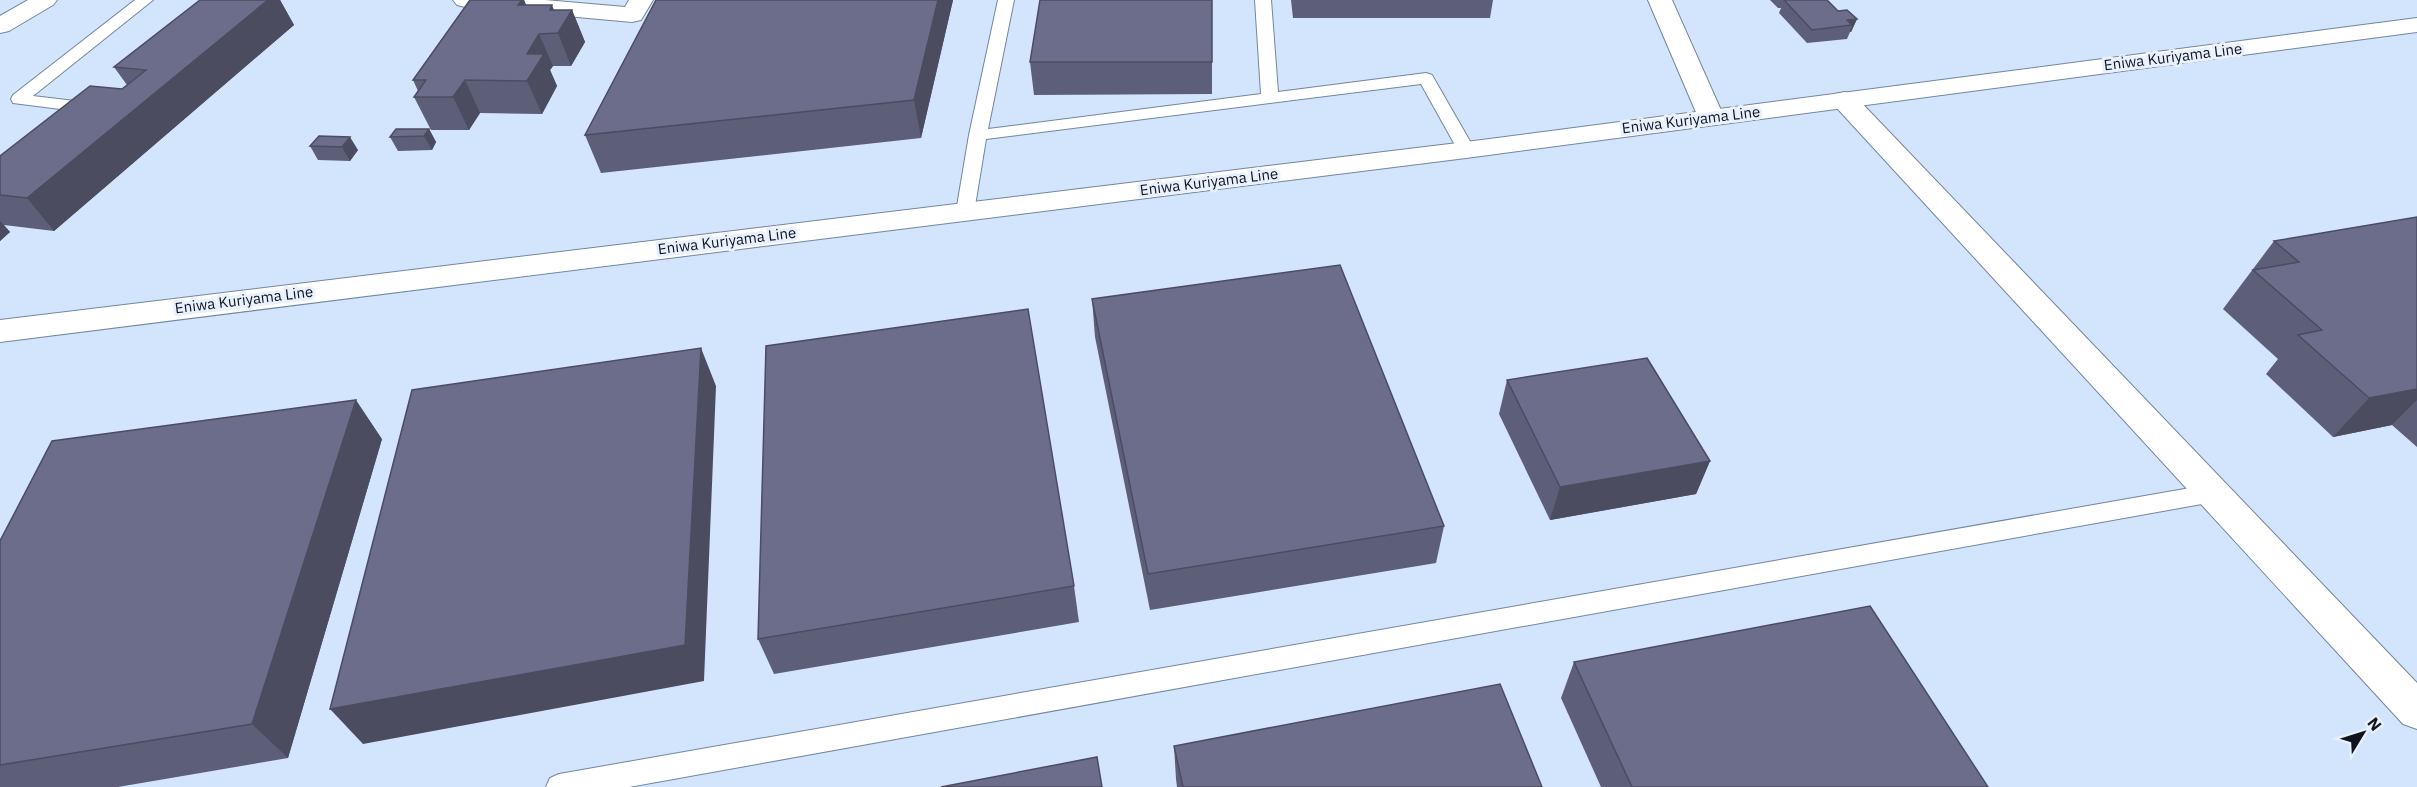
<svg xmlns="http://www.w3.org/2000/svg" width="2417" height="787" viewBox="0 0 2417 787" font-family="'IBM Plex Sans',sans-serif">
<rect width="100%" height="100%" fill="#d3e5fc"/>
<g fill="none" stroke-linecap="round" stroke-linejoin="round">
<g stroke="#7286a0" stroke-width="2">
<path id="lane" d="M 135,0 L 153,0 L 33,96 L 92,103 L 98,104 L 100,108 L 98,112 L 92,113 L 13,103 L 11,99 L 13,95 Z
M 998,0 L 1014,0 L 988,129 L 1261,94 L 1255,0 L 1271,0 L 1278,92 L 1426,73 L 1432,75 L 1475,150 L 1472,154 L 1460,154 L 1421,84 L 986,139 L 974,212 L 971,216 L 959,216 L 956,212 L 969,135 Z
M 2213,484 L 2221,487 L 2224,493 L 2221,499 L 2213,502 L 629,787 L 546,787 L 550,778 L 559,774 Z"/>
</g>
<g stroke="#7286a0" stroke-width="2">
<path id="street" d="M 453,0 L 545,0 L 625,7 L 629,0 L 653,0 L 641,20 L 632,22 L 465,7 L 457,5 Z
M 1648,0 L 1672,0 L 1724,117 L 1720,123 L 1711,125 L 1702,123 L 1698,117 Z"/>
</g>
<g stroke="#7286a0" stroke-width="2">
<path id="secondary" d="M 28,0 L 57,0 L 53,5 L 9,31 L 0,33 L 0,16 Z
M 1844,92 L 1853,94 L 2417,683 L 2417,729 L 2403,724 L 1835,106 L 1831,100 L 1835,94 Z"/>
</g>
<g stroke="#7286a0" stroke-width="2">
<path id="primary" d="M 2417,18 L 2417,32 L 1466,158 L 0,342 L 0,320 L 1466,142 Z"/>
</g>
<use href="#lane" fill="#fff" fill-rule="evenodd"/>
<use href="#street" fill="#fff" fill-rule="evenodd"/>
<use href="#secondary" fill="#fff" fill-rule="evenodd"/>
<use href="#primary" fill="#fff" fill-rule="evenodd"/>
</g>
<path fill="#5d5e77" d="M 200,0 L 280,0 L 294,25 L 54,231 L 4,225 L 10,232 L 0,241 L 0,156 L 122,89 L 127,85 L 114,67 Z
M 470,0 L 524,0 L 526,5 L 554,10 L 572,10 L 585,42 L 571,66 L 553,66 L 550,70 L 557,86 L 542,114 L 480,113 L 469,130 L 431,130 L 414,97 L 418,91 L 413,80 Z
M 656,0 L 953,0 L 921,138 L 601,173 L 585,135 Z
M 1212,0 L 1212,94 L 1034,95 L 1030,62 Z
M 1291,0 L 1493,0 L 1490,18 L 1293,18 Z
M 1770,0 L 1827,0 L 1838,11 L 1857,19 L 1851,32 L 1850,32 L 1847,39 L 1807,43 L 1779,13 L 1781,8 L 1778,8 Z
M 429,129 L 436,142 L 432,150 L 398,151 L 390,137 Z
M 319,136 L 358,150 L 350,161 L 318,160 L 310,146 Z
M 2417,217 L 2417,447 L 2392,425 L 2333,437 L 2266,374 L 2278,359 L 2223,309 L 2274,241 Z
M 1092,299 L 1444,526 L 1436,563 L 1150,610 L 1095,337 Z
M 1507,380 L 1710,461 L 1696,494 L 1550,520 L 1499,414 Z
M 382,439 L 288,758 L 118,787 L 0,787 L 0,541 Z
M 1074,586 L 1079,622 L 774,674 L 758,639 Z
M 1574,662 L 1988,787 L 1601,787 L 1561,698 Z
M 1174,746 L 1542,787 L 1177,787 L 1176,779 Z"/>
<path fill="#4c4c61" d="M 268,0 L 280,0 L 294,25 L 54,231 L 27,198 Z
M 522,0 L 524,0 L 536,30 L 518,5 Z
M 938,0 L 953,0 L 921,138 L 914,100 Z
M 552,5 L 561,28 L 572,10 L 585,42 L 571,66 L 558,33 L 550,10 Z
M 1857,19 L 1851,32 L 1850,32 L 1852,25 L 1847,20 Z
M 539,34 L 553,66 L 550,70 L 557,86 L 542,114 L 527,81 L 527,54 Z
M 465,80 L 480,113 L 469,130 L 453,97 Z
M 429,129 L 436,142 L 432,150 L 424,136 Z
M 350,137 L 358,150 L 350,161 L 342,147 Z
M 0,221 L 10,232 L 0,241 Z
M 701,348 L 716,386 L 704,681 L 363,744 L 330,709 Z
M 2417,389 L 2417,400 L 2392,425 L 2333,437 L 2369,398 Z
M 356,400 L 382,439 L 288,758 L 252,724 Z
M 1710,461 L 1696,494 L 1550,520 L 1560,487 Z"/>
<path fill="#6c6d8a" stroke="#4c4c61" stroke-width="1.5" d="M 200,0 L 268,0 L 27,198 L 0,195 L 0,156 L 90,86 L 122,89 L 146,70 L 114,67 Z
M 470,0 L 522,0 L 518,5 L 552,5 L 550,10 L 572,10 L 558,33 L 539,34 L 527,54 L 544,54 L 527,81 L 465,80 L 453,97 L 414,97 L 426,80 L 413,80 Z
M 656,0 L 938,0 L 914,100 L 585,135 Z
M 1040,0 L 1212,0 L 1212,62 L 1030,62 Z
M 1784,0 L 1827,0 L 1838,11 L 1847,10 L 1857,19 L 1847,20 L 1852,25 L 1812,30 Z
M 396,129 L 429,129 L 424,136 L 390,137 Z
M 319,136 L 350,137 L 342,147 L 310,146 Z
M 2417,217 L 2417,389 L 2369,398 L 2298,335 L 2322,330 L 2253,270 L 2299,262 L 2274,241 Z
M 1340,265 L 1444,526 L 1148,574 L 1092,299 Z
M 1028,309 L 1074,586 L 758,639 L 766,346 Z
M 701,348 L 685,645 L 330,709 L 412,390 Z
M 1647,358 L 1710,461 L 1560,487 L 1507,380 Z
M 356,400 L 252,724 L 0,765 L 0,541 L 52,441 Z
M 1870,606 L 1988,787 L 1632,787 L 1574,662 Z
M 1500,684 L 1542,787 L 1183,787 L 1174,746 Z
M 1097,757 L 1102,787 L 941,787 Z"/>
<g text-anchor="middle" stroke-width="6" stroke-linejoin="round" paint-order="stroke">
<g font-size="15" fill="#0e151f" stroke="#e8f1fd">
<text transform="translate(2173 57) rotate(-7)" y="5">Eniwa Kuriyama Line</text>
<text transform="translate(1691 120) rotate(-7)" y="5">Eniwa Kuriyama Line</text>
<text transform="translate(1209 182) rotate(-7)" y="5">Eniwa Kuriyama Line</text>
<text transform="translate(727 241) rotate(-7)" y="5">Eniwa Kuriyama Line</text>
<text transform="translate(244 300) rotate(-7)" y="5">Eniwa Kuriyama Line</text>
</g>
</g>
<g transform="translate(2363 733) rotate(52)" stroke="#e8f1fd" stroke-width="4.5" paint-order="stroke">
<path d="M0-4.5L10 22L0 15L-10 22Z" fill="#0e151f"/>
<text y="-9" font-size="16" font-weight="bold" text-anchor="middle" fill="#0e151f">N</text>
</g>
</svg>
